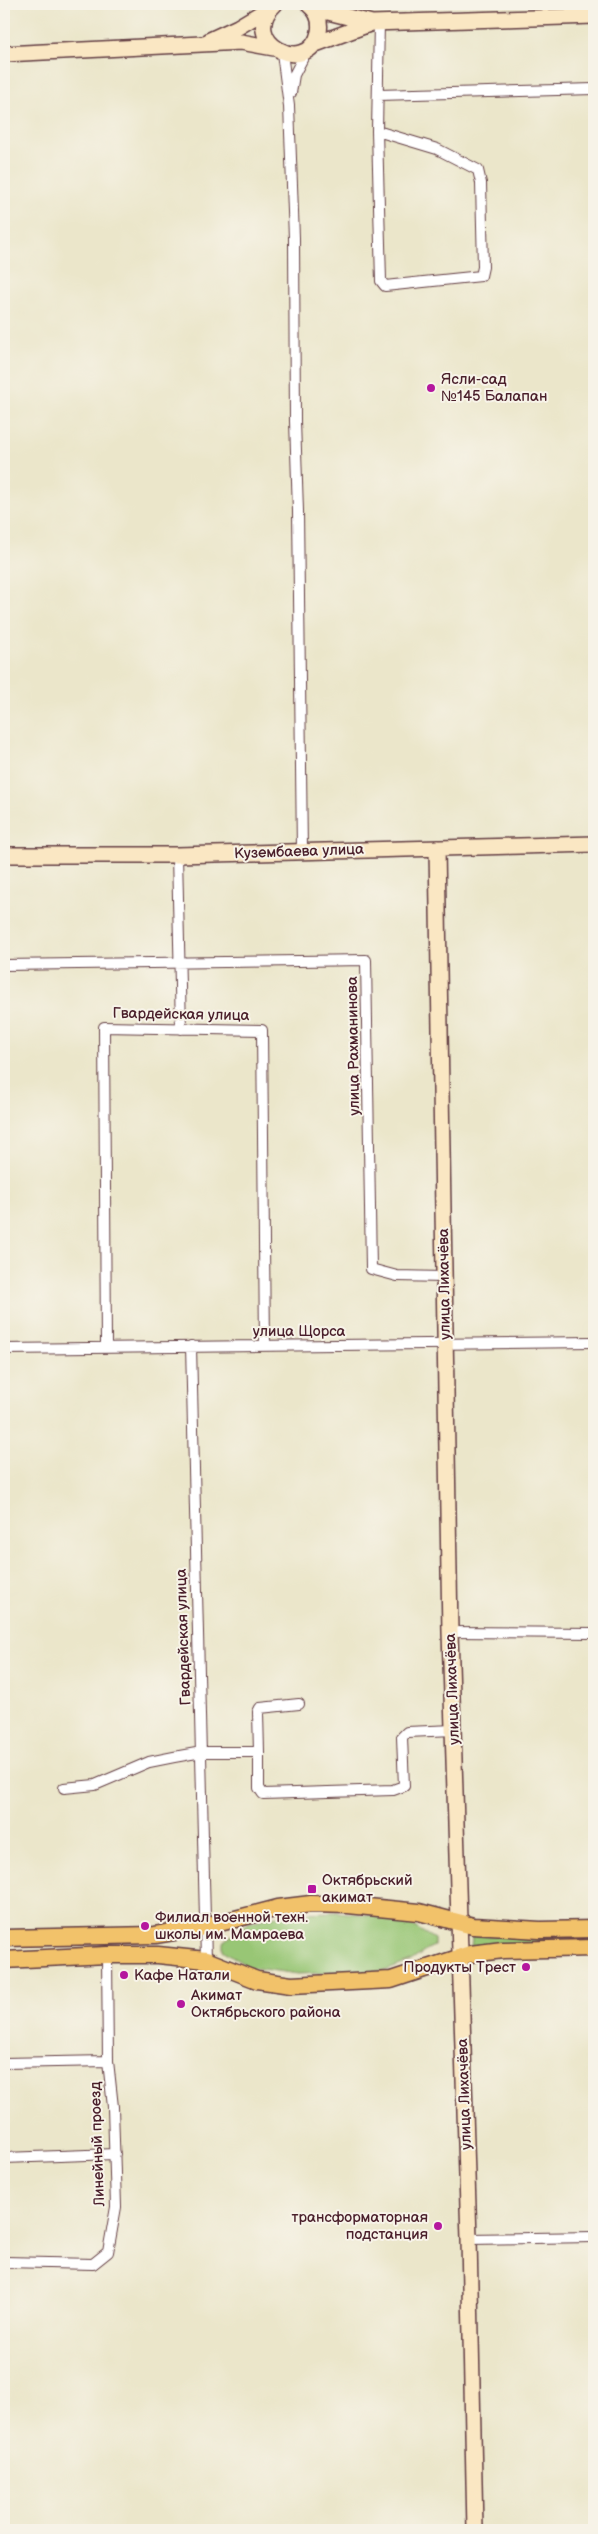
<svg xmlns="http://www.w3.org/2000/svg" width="598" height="2534" viewBox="0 0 598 2534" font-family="'Balsamiq Sans',sans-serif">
<rect width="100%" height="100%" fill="#f7f3e8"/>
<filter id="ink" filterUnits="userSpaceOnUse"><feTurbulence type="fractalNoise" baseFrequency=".02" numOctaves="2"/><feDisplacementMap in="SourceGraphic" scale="10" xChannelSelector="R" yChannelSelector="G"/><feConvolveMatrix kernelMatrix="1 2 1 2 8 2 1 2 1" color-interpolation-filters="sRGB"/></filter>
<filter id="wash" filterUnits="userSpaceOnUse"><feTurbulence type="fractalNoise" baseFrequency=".0096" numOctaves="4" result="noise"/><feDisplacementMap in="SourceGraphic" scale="20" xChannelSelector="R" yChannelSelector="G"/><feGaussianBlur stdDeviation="1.12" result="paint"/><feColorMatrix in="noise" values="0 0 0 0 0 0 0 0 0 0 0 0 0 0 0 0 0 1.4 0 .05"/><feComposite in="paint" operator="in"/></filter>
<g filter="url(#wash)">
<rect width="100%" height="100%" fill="#ebe6ca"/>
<path fill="#98c674" stroke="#717250" d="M 337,1912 L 400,1918 L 434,1939 L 434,1945 L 411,1961 L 385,1971 L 298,1974 L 248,1967 L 223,1950 L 223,1942 L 250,1922 L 289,1913 Z
M 594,1934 L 594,1946 L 471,1949 L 472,1936 Z"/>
</g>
<g filter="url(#ink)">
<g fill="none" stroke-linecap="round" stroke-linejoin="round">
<g stroke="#623d43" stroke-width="12">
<path id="street" d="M 282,53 L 289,106 L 294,238 L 295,421 L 298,511 L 302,851
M 291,93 L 294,75 L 307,50
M 378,95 L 594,89
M 377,131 L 437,149 L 478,170 L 481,183 L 483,267 L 481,276 L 385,286 L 381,281 L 377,131 L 379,22
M 177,855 L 181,1029
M 4,965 L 366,960 L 371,1269 L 397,1276 L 444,1277
M 191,1346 L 206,1960
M 106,1347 L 104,1027 L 262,1030 L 265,1346
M 4,1349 L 594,1342
M 450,1632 L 594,1633
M 259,1752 L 258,1712 L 260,1708 L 299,1704
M 64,1788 L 95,1785 L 149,1762 L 174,1757 L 202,1752 L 259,1752 L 259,1788 L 263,1794 L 393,1790 L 404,1786 L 402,1737 L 407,1732 L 454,1730
M 4,2063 L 108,2061
M 4,2158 L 115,2154
M 469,2239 L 594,2237
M 4,2262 L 93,2264 L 108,2252 L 116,2207 L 113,2107 L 108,2061 L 107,1955"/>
</g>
<g stroke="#623d43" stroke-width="18">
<path id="secondary" d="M 275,4 C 236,41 309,79 319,32 C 321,21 317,11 309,5
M 312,8 L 372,23 L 594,16
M 210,40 L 238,27 L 271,7
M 313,45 L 372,23
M 4,54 L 241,42 L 274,48
M 437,848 L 450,1632 L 469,2239 L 475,2530
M 4,855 L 177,855 L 594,844"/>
</g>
<g stroke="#623d43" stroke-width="19">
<path id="primary" d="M 4,1938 L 155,1935 L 204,1927 L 278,1908 L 311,1904 L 348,1905 L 419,1912 L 473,1926 L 540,1930 L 594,1929
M 4,1960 L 107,1955 L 158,1955 L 206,1960 L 257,1980 L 291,1985 L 391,1980 L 470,1954 L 503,1950 L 594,1948"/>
</g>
<use href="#street" stroke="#fff" stroke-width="10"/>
<use href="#secondary" stroke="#fae7c3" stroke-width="15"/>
<use href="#primary" stroke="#f2c26a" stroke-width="16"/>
</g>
</g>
<g fill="#b5179e" stroke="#f7f3e8" stroke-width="2">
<circle cx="431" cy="388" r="5"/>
<rect x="307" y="1884" width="10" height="10" rx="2.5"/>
<circle cx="145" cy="1926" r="5"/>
<circle cx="526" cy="1967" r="5"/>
<circle cx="124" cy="1975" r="5"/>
<circle cx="181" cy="2004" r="5"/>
<circle cx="438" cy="2226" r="5"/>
</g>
<g text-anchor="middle" stroke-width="4" stroke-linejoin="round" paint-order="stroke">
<g font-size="15" fill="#4a1f2b" stroke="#f7f3e8" text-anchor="start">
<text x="441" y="384">Ясли-сад<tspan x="441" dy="17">№145 Балапан</tspan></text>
<text x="322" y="1885">Октябрьский<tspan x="322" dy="17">акимат</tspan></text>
<text x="155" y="1922">Филиал военной техн.<tspan x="155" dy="17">школы им. Мамраева</tspan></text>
<text x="516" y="1972" text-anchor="end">Продукты Трест</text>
<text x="134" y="1980">Кафе Натали</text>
<text x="191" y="2000">Акимат<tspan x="191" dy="17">Октябрьского района</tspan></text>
<text x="428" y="2222" text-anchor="end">трансформаторная<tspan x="428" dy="17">подстанция</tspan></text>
</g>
<g font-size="15" fill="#4a1f2b" stroke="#f7f3e8">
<text transform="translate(299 851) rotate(-2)" y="5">Кузембаева улица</text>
<text transform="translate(181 1014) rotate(1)" y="5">Гвардейская улица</text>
<text transform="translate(353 1046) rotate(-91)" y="5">улица Рахманинова</text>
<text transform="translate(444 1284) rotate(-91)" y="5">улица Лихачёва</text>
<text x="299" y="1336">улица Щорса</text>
<text transform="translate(183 1637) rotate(-92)" y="5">Гвардейская улица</text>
<text transform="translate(452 1689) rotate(-92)" y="5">улица Лихачёва</text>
<text transform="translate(464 2094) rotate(-92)" y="5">улица Лихачёва</text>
<text transform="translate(97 2144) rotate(-92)" y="5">Линейный проезд</text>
</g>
</g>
<rect width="598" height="2534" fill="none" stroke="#f7f3e8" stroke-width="20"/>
</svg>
